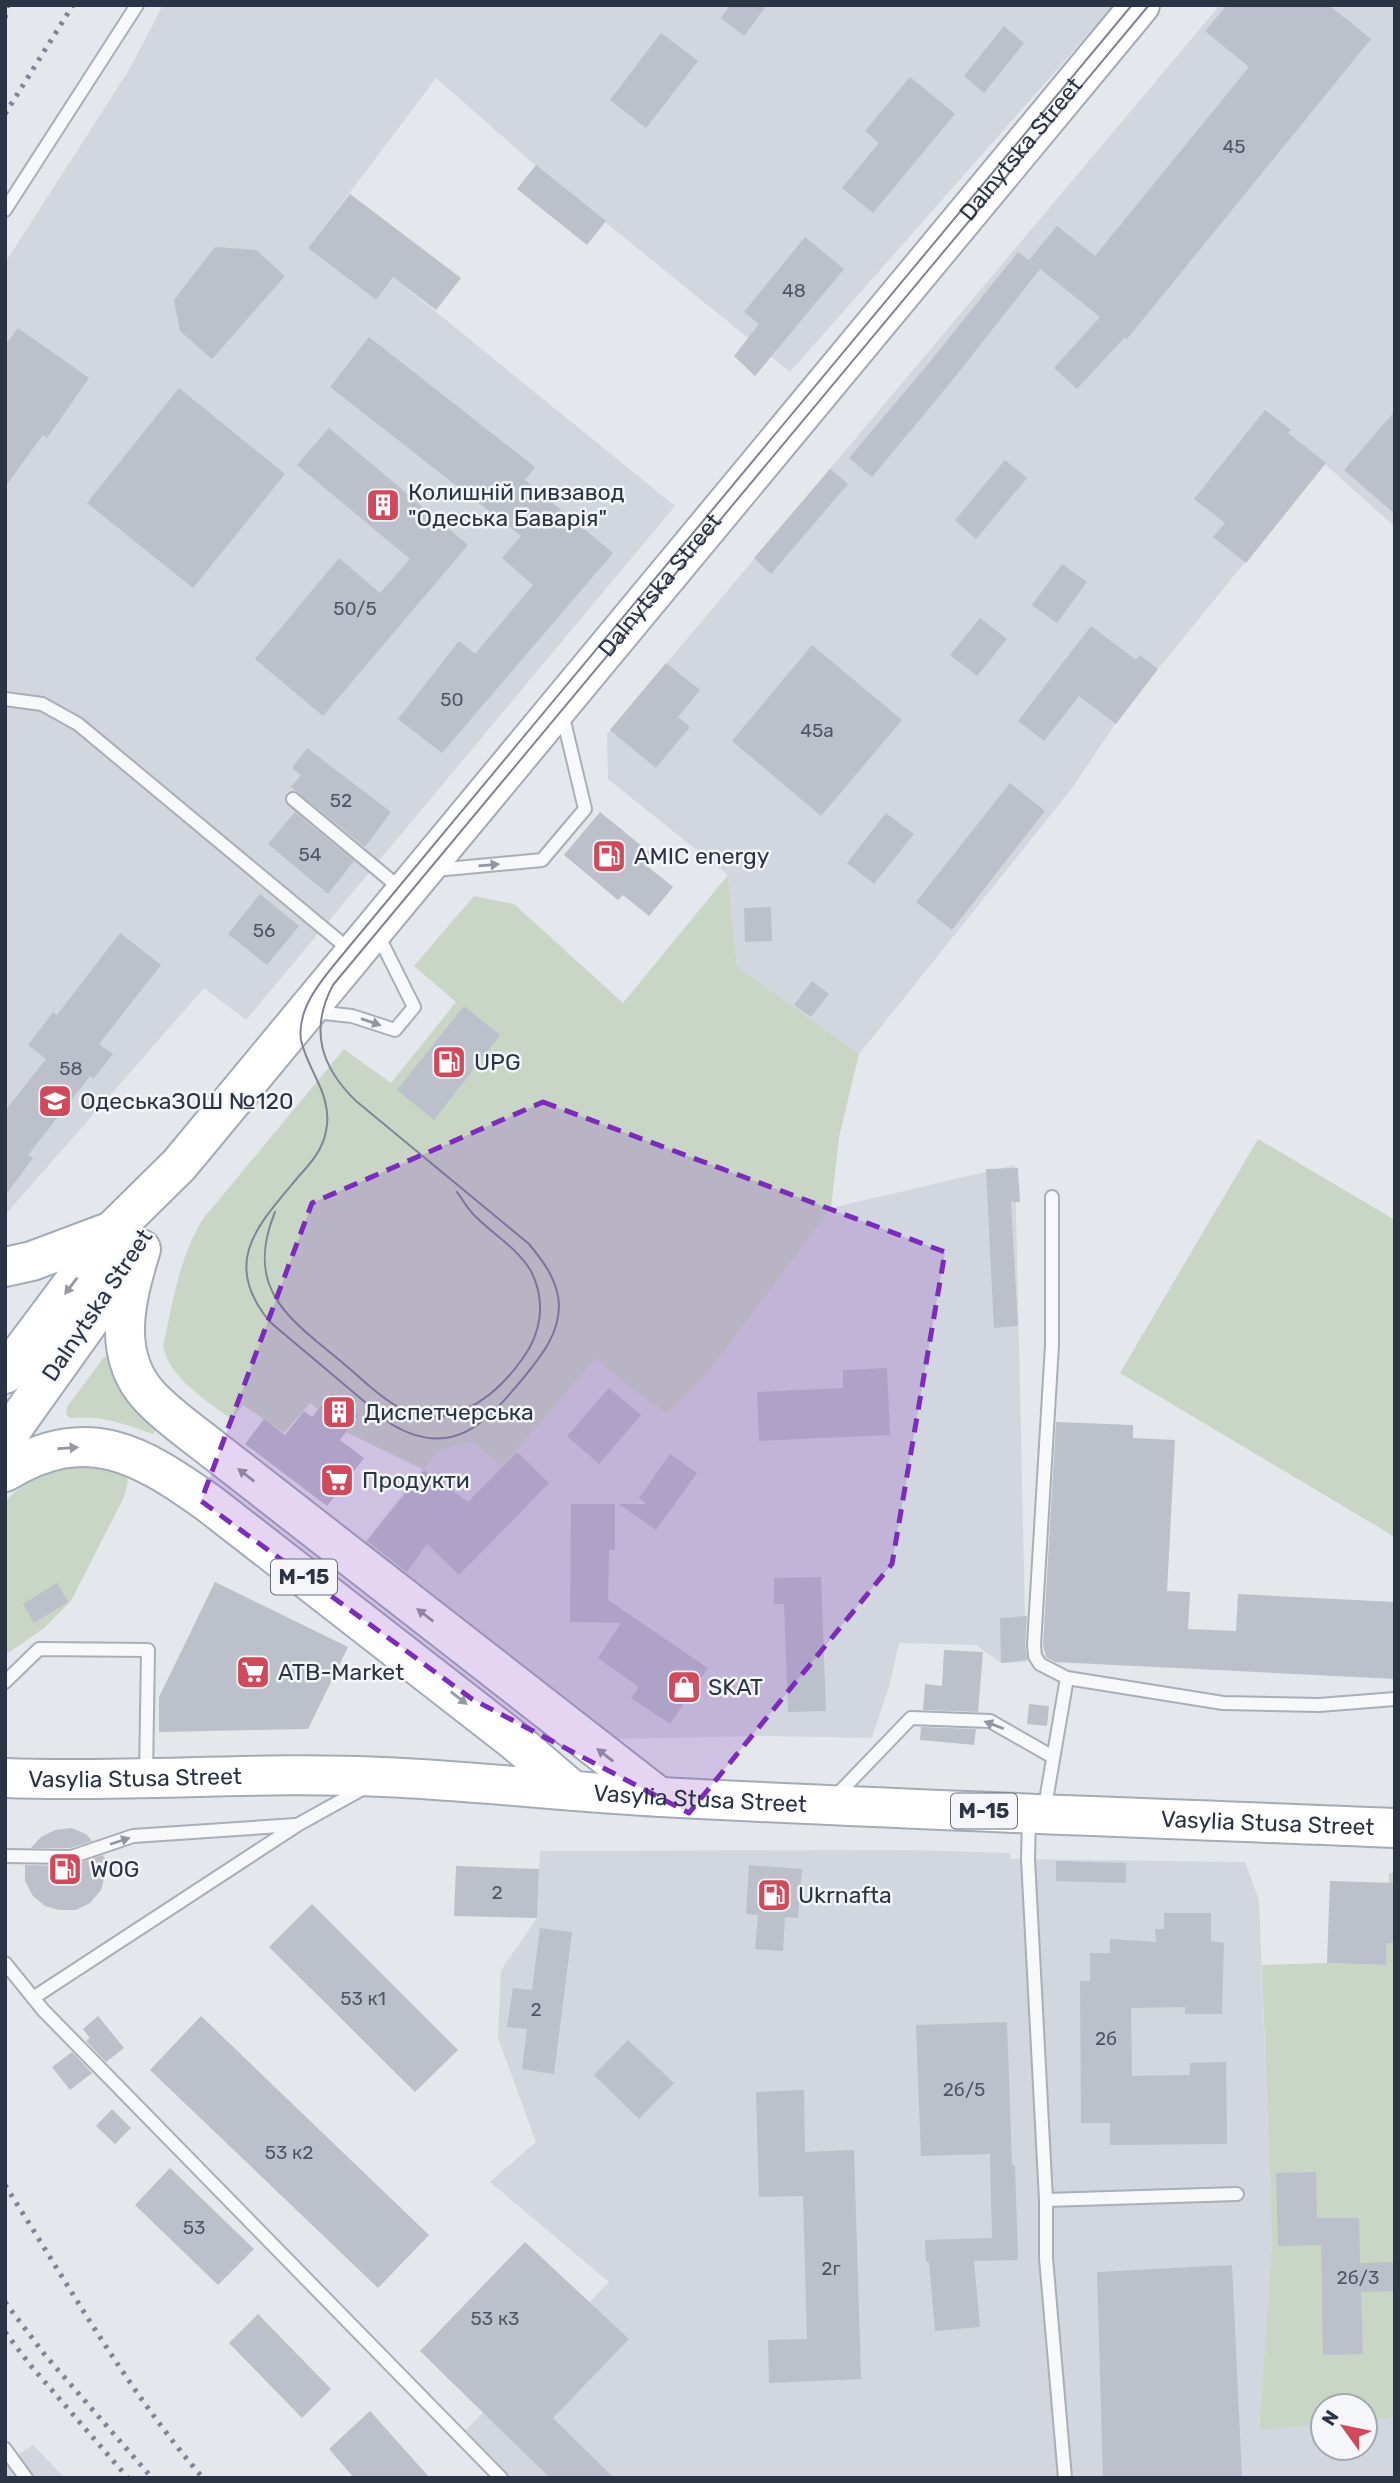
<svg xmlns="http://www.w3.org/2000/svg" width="1400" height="2483" viewBox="0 0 1400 2483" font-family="Rubik,sans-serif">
<rect width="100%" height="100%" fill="#e4e7ec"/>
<path fill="#d2d6de" d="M 163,5 L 1114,5 L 790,372 L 536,166 L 436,78 L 308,248 L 376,300 L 393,277 L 675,506 L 246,1020 L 204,988 L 5,1215 L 5,263 L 129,70 Z
M 1220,5 L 1395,5 L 1395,527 L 1325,464 L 1158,669 L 1115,724 L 1070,791 L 859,1054 L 737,966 L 728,875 L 608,779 L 607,734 Z
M 1015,1165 L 1026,1662 L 1001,1663 L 976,1645 L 899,1643 L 889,1686 L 872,1738 L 768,1736 L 605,1739 L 365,1542 L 437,1451 L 472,1441 L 502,1467 L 596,1357 L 636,1392 L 667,1414 L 707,1374 L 831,1208 Z
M 910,1850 L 1010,1853 L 1010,1859 L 1245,1862 L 1259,1900 L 1272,2242 L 1259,2429 L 1323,2424 L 1323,2448 L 1365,2448 L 1365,2420 L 1395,2417 L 1395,2478 L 510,2478 L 463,2433 L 609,2282 L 490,2182 L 536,2142 L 498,2038 L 501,1970 L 537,1918 L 540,1851 Z
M 33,2445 L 65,2478 L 5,2478 L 5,2463 Z"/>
<path fill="#c9d6c5" d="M 728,875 L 737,966 L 859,1054 L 839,1137 L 831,1208 L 707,1374 L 667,1414 L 636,1392 L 596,1358 L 502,1467 L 472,1441 L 437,1451 L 424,1470 L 346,1432 L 310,1403 L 284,1433 L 243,1405 L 232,1420 C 207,1400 170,1380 163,1346 C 173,1302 179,1258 203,1219 L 344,1049 L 391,1083 L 456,1002 L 414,966 L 474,896 L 514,904 L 623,1003 Z
M 1258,1139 L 1395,1220 L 1395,1537 L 1120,1373 Z
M 108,1356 L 160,1424 L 153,1434 C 125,1424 101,1415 70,1418 L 66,1414 L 67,1407 L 104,1357 Z
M 88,1464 L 124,1473 L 128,1480 L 124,1497 L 71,1601 L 43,1629 L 5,1655 L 5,1501 C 30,1477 54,1468 88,1464 Z
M 1389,1873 L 1395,1873 L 1395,2417 L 1365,2420 L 1365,2406 L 1323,2406 L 1323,2424 L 1259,2430 L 1272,2242 L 1262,1965 L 1327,1963 L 1385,1965 Z"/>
<path fill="#bbc0ca" d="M 730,5 L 767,5 L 744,36 L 721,18 Z
M 1227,5 L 1329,5 L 1371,39 L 1127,339 L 1125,337 L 1077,389 L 1054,368 L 1100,317 L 1029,260 L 1057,226 L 1095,256 L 1249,67 L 1205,31 Z
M 1004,26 L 1024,43 L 984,93 L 964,76 Z
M 661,33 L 698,61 L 646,128 L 610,100 Z
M 910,77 L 955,114 L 873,213 L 842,188 L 879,143 L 865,131 Z
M 536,165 L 606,221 L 587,245 L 517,189 Z
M 350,194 L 461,278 L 436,310 L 393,277 L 376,300 L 308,248 Z
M 805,237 L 844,269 L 755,376 L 734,356 L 759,324 L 744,312 Z
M 215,247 L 256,250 L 285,276 L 212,359 L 180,331 L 174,300 Z
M 1018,252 L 1040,269 L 951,382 L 872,477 L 849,458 L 929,363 Z
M 18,328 L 89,378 L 47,438 L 43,435 L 5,487 L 5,345 Z
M 369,337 L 535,467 L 525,480 L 613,553 L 442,753 L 398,719 L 459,641 L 475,654 L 533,585 L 502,558 L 521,536 L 330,387 Z
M 179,388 L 285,474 L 193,588 L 87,503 Z
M 1265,410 L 1291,430 L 1288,433 L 1326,463 L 1246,563 L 1213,537 L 1225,523 L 1194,499 Z
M 1395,411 L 1395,514 L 1344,470 Z
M 329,428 L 468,545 L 323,716 L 255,659 L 339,558 L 380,593 L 410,559 L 297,465 Z
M 1005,460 L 1027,478 L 976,539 L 955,520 Z
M 830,469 L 848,484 L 771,574 L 754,558 Z
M 1062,564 L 1087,582 L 1057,623 L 1032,605 Z
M 980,618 L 1007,639 L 977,676 L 950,655 Z
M 1091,626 L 1136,660 L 1140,655 L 1158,669 L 1116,724 L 1079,696 L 1044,741 L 1018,721 Z
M 812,645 L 902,720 L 821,816 L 732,741 Z
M 666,663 L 700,690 L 678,717 L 690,727 L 656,768 L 610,730 Z
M 307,748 L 391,812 L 365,847 L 291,787 L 301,775 L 292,768 Z
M 1010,783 L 1045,811 L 952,930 L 916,902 Z
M 295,812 L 354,861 L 328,894 L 268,844 Z
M 600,812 L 654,856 L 647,866 L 673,887 L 649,916 L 623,895 L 618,900 L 564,855 Z
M 886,813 L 914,834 L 874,884 L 847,863 Z
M 260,894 L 299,926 L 267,965 L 228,934 Z
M 771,907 L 772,941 L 745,942 L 744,908 Z
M 120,933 L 161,965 L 99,1044 L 113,1054 L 93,1079 L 90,1076 L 28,1155 L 33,1158 L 5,1196 L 5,1111 L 46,1059 L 28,1045 L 53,1012 L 57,1015 Z
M 812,981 L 829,994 L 811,1017 L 794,1005 Z
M 464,1006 L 500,1035 L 434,1120 L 397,1090 Z
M 1018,1168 L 1020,1202 L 1011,1202 L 1018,1326 L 994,1328 L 986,1169 Z
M 887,1368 L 890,1435 L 759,1441 L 757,1392 L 843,1388 L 843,1370 Z
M 609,1388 L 641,1415 L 599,1464 L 567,1436 Z
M 332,1393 L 359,1415 L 340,1440 L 364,1458 L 327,1506 L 245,1444 L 264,1419 L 285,1435 L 304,1411 L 312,1417 Z
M 1056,1422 L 1133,1425 L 1133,1438 L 1175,1440 L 1167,1591 L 1190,1592 L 1188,1629 L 1236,1631 L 1238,1594 L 1395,1602 L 1395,1679 L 1055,1662 L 1046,1657 L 1043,1645 Z
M 517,1452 L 549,1483 L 459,1575 L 427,1544 L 407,1572 L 367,1541 L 424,1470 L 468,1502 Z
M 670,1454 L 697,1473 L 656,1530 L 619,1504 L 646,1504 L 639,1498 Z
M 571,1504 L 615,1504 L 615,1550 L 609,1550 L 608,1600 L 708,1668 L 670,1724 L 631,1698 L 639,1687 L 598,1658 L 621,1623 L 570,1622 Z
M 821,1577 L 826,1711 L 788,1712 L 784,1604 L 774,1604 L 774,1578 Z
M 215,1582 L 348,1647 L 308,1729 L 159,1732 L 159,1697 Z
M 57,1583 L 68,1602 L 34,1623 L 23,1604 Z
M 1027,1616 L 1025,1645 L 1027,1660 L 1001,1663 L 1000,1618 Z
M 944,1650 L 983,1652 L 978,1712 L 923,1710 L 925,1684 L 942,1686 Z
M 1029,1704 L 1049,1706 L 1047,1726 L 1027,1724 Z
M 921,1727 L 976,1729 L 974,1745 L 920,1740 Z
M 71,1828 L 86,1834 L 92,1841 L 70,1848 L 31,1848 L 41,1837 L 55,1830 Z
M 103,1855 L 105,1859 L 105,1875 L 101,1890 L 90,1903 L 76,1910 L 59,1910 L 45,1906 L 33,1896 L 25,1881 L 25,1865 L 71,1866 Z
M 1056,1861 L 1126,1863 L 1126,1883 L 1056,1881 Z
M 749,1865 L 802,1869 L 798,1918 L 785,1917 L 783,1951 L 755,1949 L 758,1915 L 746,1914 Z
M 456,1866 L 539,1869 L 537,1918 L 454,1916 Z
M 1330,1881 L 1395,1883 L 1395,1943 L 1386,1943 L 1386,1965 L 1327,1963 Z
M 312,1904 L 458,2050 L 415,2092 L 269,1947 Z
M 1164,1913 L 1211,1913 L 1211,1941 L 1224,1943 L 1222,2014 L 1185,2014 L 1185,2007 L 1131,2008 L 1132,2076 L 1190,2075 L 1190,2063 L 1226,2062 L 1227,2144 L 1110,2145 L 1110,2123 L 1081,2123 L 1080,1981 L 1090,1981 L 1090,1953 L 1110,1953 L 1110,1939 L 1156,1942 L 1155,1929 L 1164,1929 Z
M 540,1928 L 572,1932 L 554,2074 L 522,2069 L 527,2029 L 507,2027 L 513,1988 L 532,1990 Z
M 98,2016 L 124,2048 L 106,2062 L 86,2041 L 90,2038 L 83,2029 Z
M 201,2016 L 429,2235 L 378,2288 L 150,2070 Z
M 1007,2022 L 1012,2165 L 1015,2165 L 1018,2260 L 974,2261 L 980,2327 L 935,2331 L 929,2262 L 926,2262 L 925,2240 L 992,2238 L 990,2154 L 921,2156 L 916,2025 Z
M 628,2040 L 674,2083 L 639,2119 L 594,2075 Z
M 72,2052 L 92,2073 L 70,2090 L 52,2067 Z
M 804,2090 L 805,2152 L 854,2150 L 861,2379 L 769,2383 L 768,2340 L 807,2339 L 803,2196 L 759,2197 L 756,2092 Z
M 112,2109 L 131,2128 L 115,2144 L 96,2126 Z
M 170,2168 L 254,2249 L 218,2285 L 135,2205 Z
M 1316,2172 L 1317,2218 L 1359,2218 L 1360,2263 L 1395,2262 L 1395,2291 L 1361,2292 L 1363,2354 L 1323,2355 L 1321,2245 L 1278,2246 L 1276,2173 Z
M 525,2242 L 629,2339 L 553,2418 L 614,2478 L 550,2478 L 420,2351 Z
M 1232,2265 L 1242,2478 L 1103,2478 L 1097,2272 Z
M 258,2314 L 331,2389 L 302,2418 L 229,2343 Z
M 370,2411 L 430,2478 L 354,2478 L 329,2449 Z"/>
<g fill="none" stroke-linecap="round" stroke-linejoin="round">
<g stroke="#a9aeb7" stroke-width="16">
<path id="service" d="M 5,210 L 137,5
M 5,699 L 42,704 L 78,724 L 351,951
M 293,799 L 401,889
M 435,870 L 542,860 L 585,809 L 562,713
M 315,1012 L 352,1016 L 395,1030 L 414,1007 L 377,933
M 1052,1197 L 1052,1345 L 1034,1645 L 1035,1656 L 1040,1664 L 1067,1678 L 1223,1703 L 1319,1705 L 1395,1699
M 5,1682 L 39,1649 L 148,1650 L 146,1776
M 835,1797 L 911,1718 L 990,1721 L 1053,1757
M 1044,1812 L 1067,1678
M 1029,1818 L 1028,1859 L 1046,2200 L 1046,2258 L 1065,2478
M 5,1856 L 71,1857 L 133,1836 L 295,1825
M 5,1963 L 43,2010 L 501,2478
M 33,1998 L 299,1824 L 364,1788
M 1046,2200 L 1237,2194
M 5,2449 L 26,2478"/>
</g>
<g stroke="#a3abb8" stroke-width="42">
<g id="primary">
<path d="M 141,1249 C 126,1298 110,1356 151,1398 C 170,1418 194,1434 215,1451 L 659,1797"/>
<path d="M 5,1267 L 32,1261 L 112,1231"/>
<path id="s1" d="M 5,1374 L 112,1231 L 179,1165 L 1140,5"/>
<path d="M 5,1439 L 130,1264"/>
<path d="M 5,1472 C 87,1422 140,1454 210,1504 L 516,1742 L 573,1791"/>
<path id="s2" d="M 5,1778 C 131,1783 257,1771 383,1777 C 476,1781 568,1792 661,1797 C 906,1810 1150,1818 1395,1828"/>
</g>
</g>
<use href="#service" stroke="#f7f8fa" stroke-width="12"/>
<use href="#primary" stroke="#fff" stroke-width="38"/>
<path stroke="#7d8696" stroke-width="2" d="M 1132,5 L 348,948 C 328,973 296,1005 301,1040 C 304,1054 311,1067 317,1080 C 325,1096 330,1113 326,1131 C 323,1149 311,1163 299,1176 C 258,1225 220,1262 270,1322 L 391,1424 C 453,1461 487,1422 525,1376 C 542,1355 559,1334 559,1305 C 558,1281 544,1262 529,1244 L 356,1101 C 321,1067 309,1030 333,985 L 1149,5
M 275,1212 C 243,1290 290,1319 344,1364 C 361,1378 378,1396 398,1407 C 448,1434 494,1399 523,1358 C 541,1333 546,1303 532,1273 C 519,1249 495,1236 476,1217 C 468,1210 463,1200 457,1192"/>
<path stroke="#7d8696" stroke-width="5" stroke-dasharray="3.5 7" stroke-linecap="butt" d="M 5,18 L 8,5
M 5,114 L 73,5
M 5,2185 C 68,2284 126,2389 203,2478
M 5,2302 L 45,2355 L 152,2478
M 5,2332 L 31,2366 L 128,2478"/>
</g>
<defs><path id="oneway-solid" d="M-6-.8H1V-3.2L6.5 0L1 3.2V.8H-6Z" transform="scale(1.75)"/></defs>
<g fill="#9196a0">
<use href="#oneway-solid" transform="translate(489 865) rotate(-5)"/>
<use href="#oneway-solid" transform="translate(371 1022) rotate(19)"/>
<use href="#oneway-solid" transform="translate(994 1725) rotate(-159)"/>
<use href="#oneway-solid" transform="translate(120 1841) rotate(-18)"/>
</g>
<g fill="#959aa2">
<use href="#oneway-solid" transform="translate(71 1286) rotate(127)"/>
<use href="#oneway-solid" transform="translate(68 1448) rotate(-4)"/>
<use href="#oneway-solid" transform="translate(246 1475) rotate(-142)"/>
<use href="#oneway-solid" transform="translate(425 1615) rotate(-142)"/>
<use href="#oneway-solid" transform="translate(459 1698) rotate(38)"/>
<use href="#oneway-solid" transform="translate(605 1755) rotate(-142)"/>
</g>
<path fill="#7b2cbf" fill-opacity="0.2" stroke="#7b2cbf" stroke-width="5" stroke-dasharray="14 9" stroke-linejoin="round" d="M 543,1102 L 945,1252 L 892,1564 L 689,1813 L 472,1699 L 201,1501 L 312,1203 Z"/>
<defs>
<g id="building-square" transform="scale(1.75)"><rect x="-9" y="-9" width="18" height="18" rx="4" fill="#d1495b" stroke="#f4f6f9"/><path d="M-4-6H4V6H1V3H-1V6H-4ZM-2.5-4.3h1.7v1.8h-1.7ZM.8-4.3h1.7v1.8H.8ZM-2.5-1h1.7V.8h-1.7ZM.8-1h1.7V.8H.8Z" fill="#fff"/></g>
<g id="fuel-square" transform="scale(1.75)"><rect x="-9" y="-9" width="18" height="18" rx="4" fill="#d1495b" stroke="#f4f6f9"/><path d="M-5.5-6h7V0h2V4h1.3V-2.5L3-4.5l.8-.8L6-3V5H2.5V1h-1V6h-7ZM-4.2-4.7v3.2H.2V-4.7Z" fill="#fff"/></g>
<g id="school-square" transform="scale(1.75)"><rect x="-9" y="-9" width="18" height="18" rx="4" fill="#d1495b" stroke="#f4f6f9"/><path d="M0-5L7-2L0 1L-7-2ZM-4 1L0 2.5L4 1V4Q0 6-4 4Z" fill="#fff"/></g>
<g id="supermarket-square" transform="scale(1.75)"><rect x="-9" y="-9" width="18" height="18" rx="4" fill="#d1495b" stroke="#f4f6f9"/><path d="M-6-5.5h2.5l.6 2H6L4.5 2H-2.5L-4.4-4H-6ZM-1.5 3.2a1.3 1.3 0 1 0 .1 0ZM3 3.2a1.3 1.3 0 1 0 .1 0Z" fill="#fff"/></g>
<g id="shop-square" transform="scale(1.75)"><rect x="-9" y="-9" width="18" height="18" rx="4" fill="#d1495b" stroke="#f4f6f9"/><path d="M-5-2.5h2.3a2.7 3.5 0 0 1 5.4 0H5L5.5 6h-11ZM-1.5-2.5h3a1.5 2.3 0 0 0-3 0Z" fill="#fff"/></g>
</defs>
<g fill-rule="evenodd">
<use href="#building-square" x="383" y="505"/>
<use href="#fuel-square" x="609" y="856"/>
<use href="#fuel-square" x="449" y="1062"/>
<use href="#school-square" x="55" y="1101"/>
<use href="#building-square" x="339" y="1412"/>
<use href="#supermarket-square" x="337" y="1480"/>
<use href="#supermarket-square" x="253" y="1672"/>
<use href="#shop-square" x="684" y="1687"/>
<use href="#fuel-square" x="65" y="1869"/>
<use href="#fuel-square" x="774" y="1895"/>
</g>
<g text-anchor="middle" stroke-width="5" stroke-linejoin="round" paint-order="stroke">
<g font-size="19" fill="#4f5766">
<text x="1234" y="153">45</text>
<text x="794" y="297">48</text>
<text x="355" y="615">50/5</text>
<text x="452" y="706">50</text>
<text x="817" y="737">45а</text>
<text x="341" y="807">52</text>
<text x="310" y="861">54</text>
<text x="264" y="937">56</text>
<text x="71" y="1075">58</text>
<text x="497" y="1899">2</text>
<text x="363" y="2005">53 к1</text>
<text x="536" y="2016">2</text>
<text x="1106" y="2045">2б</text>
<text x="964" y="2096">2б/5</text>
<text x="289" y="2159">53 к2</text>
<text x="194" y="2234">53</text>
<text x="831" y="2275">2г</text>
<text x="1358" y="2284">2б/3</text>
<text x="495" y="2325">53 к3</text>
</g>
<g fill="#f4f6f9" stroke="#676e7b" stroke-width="2">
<rect x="271" y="1559.5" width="66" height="35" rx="5"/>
<rect x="951" y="1793.5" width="66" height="35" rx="5"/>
</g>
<g font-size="21" font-weight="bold" fill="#2b3445">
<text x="304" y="1584">М-15</text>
<text x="984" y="1818">М-15</text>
</g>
<g font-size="23" fill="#2b3445" stroke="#f4f6f9">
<text dy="8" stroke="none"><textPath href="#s1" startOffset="1592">Dalnytska Street</textPath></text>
<text dy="8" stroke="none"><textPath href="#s1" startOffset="1026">Dalnytska Street</textPath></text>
<text transform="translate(97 1305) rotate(-56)" y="8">Dalnytska Street</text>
<text dy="8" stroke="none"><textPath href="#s2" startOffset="130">Vasylia Stusa Street</textPath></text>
<text dy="8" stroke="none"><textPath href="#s2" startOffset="696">Vasylia Stusa Street</textPath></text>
<text dy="8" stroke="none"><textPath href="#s2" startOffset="1264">Vasylia Stusa Street</textPath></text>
</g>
<g font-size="23" fill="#2b3445" stroke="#f4f6f9" text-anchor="start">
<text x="408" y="500">Колишній пивзавод<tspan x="408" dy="26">"Одеська Баварія"</tspan></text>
<text x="634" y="864">AMIC energy</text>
<text x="474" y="1070">UPG</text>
<text x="80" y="1109">ОдеськаЗОШ №120</text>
<text x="364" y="1420">Диспетчерська</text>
<text x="362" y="1488">Продукти</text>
<text x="278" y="1680">ATB-Market</text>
<text x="708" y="1695">SKAT</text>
<text x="90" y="1877">WOG</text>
<text x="798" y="1903">Ukrnafta</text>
</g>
</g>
<rect width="1400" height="2483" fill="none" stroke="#2b3445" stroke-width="14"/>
<g transform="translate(1344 2427) rotate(303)"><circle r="33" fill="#f4f6f9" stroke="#a4a8b1" stroke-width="2"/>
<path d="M0-5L12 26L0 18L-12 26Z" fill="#d1495b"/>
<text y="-10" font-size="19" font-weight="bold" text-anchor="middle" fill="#2b3445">N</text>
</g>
</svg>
